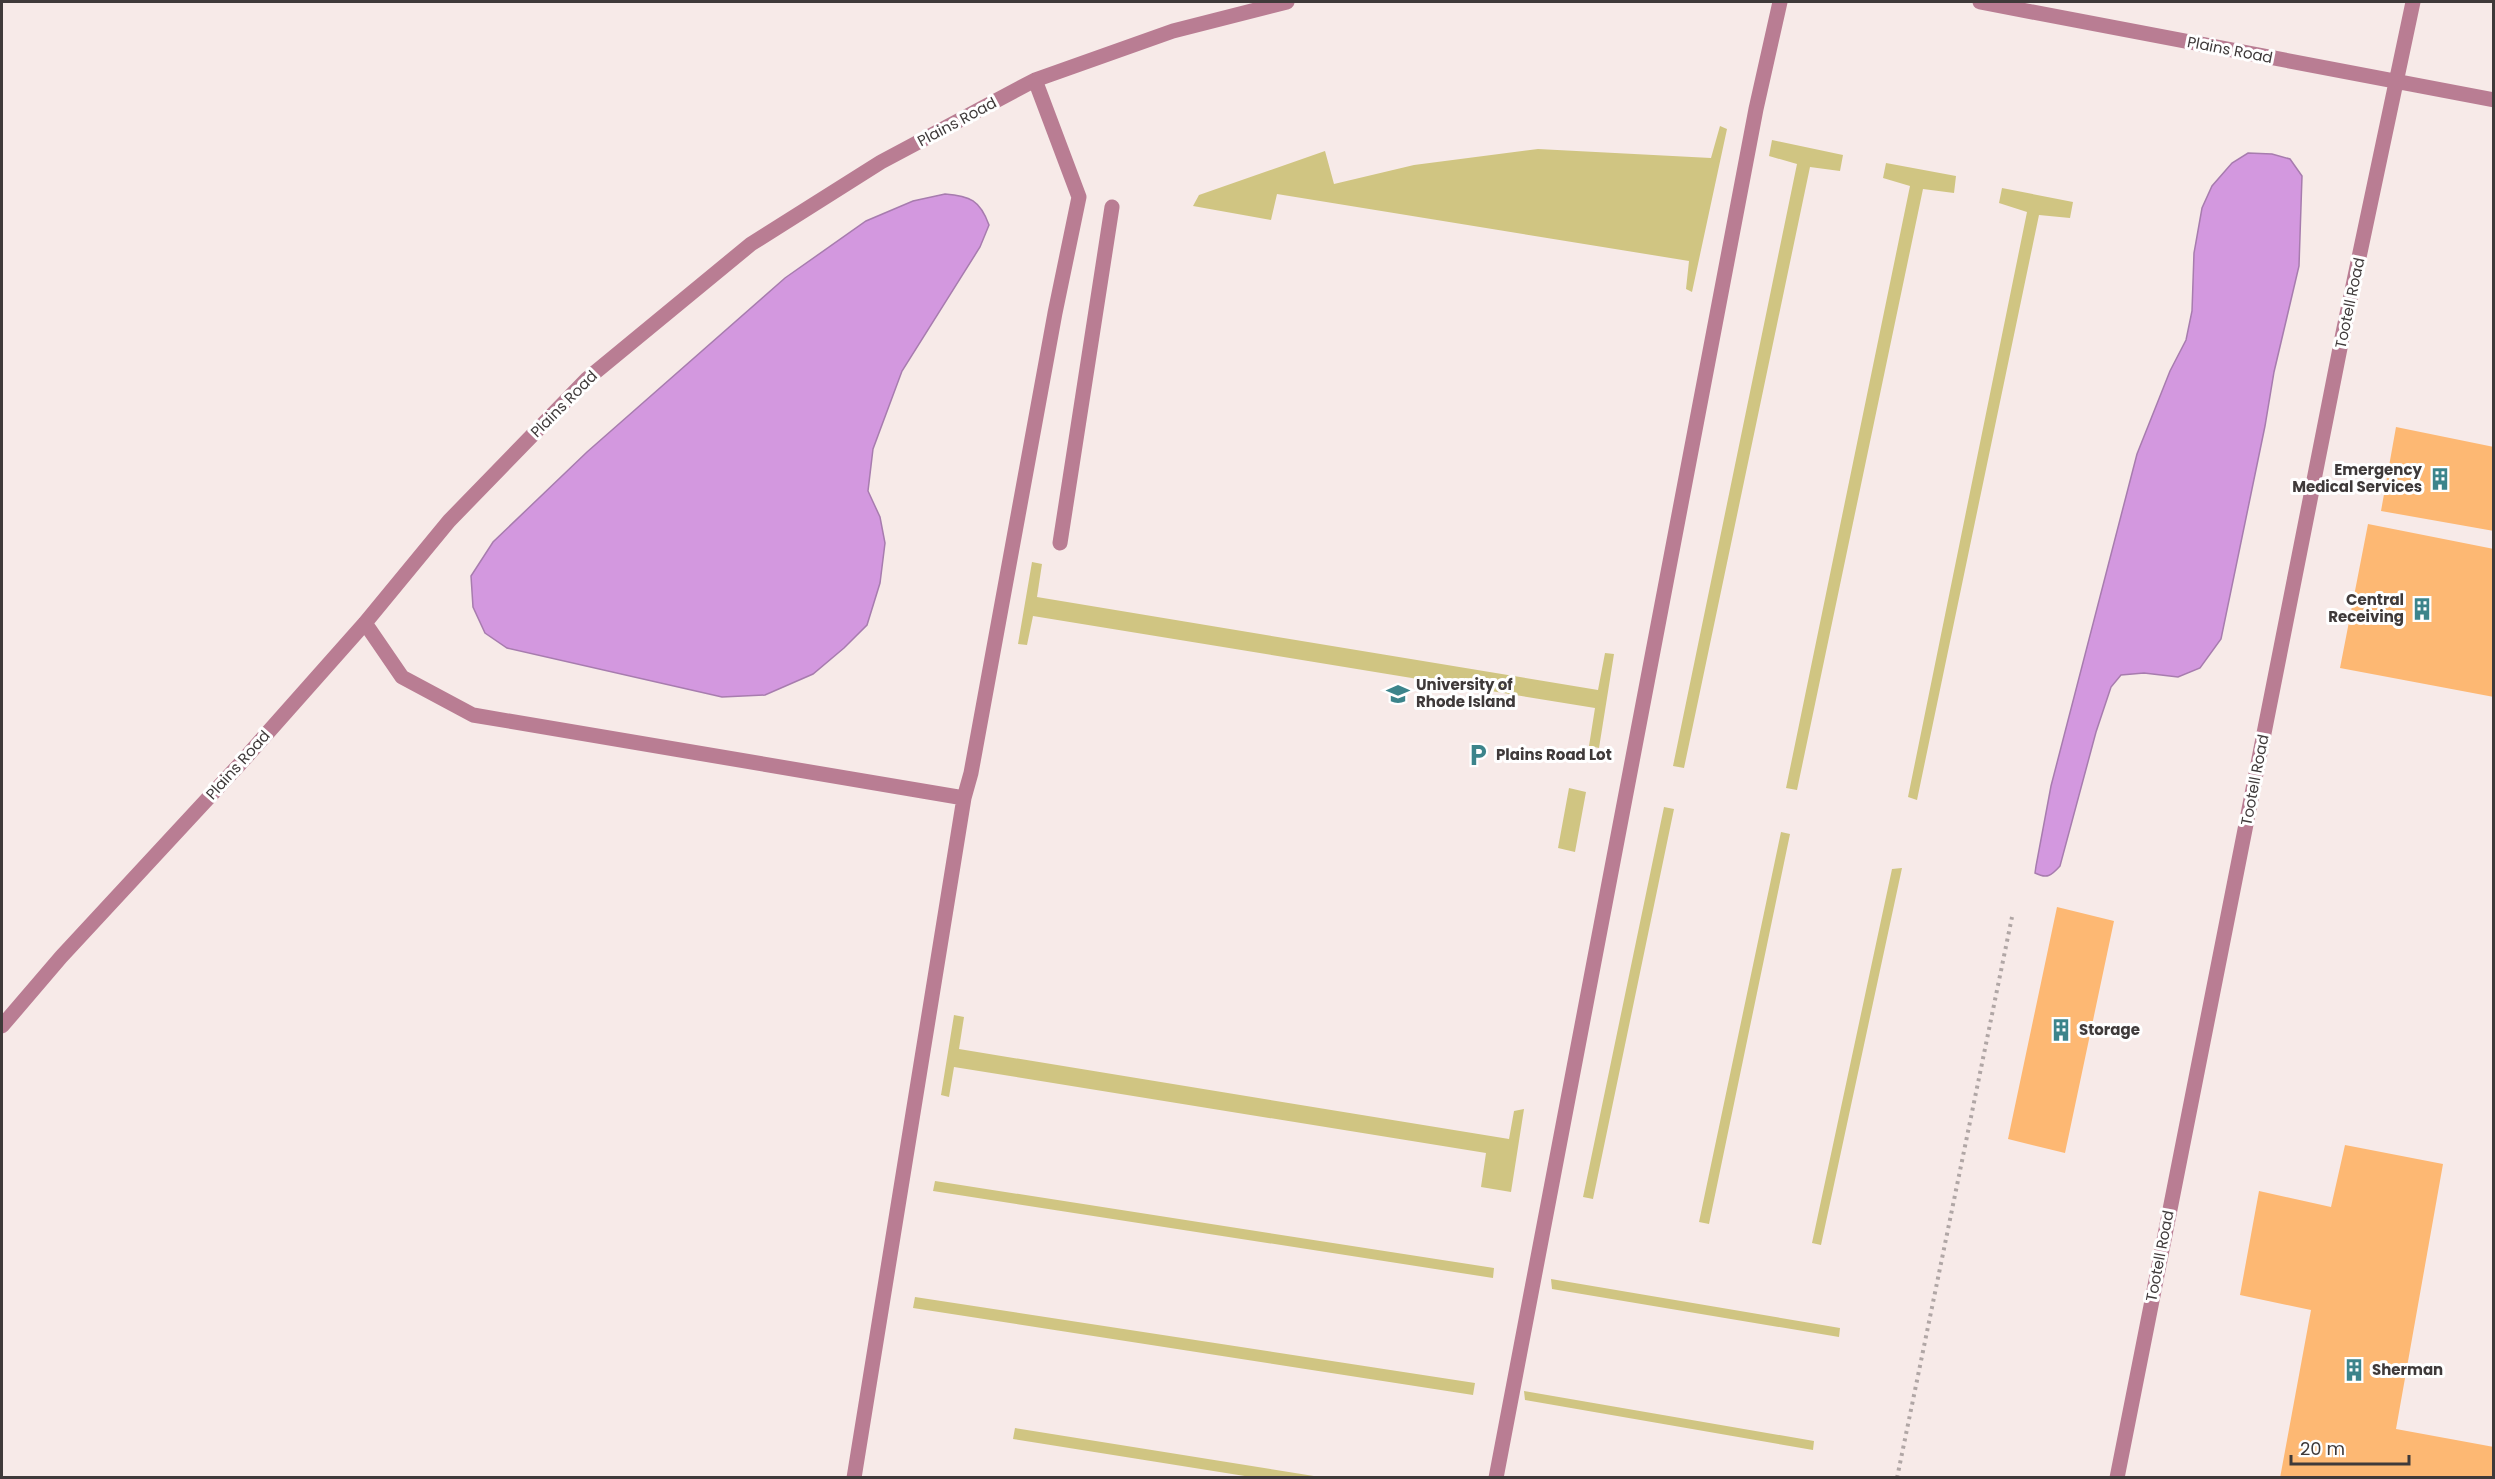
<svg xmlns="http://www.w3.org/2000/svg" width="2495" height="1479" viewBox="0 0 2495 1479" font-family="Poppins,sans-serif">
<rect width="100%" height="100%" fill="#f7eae8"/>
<path fill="#d0c582" d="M 1720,126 L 1727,129 L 1692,292 L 1686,289 L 1689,261 L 1277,194 L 1271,220 L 1193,206 L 1199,195 L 1325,151 L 1334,184 L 1414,165 L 1538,149 L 1711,158 Z
M 1772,140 L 1843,155 L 1840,171 L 1810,167 L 1684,768 L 1673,766 L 1797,164 L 1769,156 Z
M 1886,163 L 1956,176 L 1954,193 L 1923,189 L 1797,790 L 1786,788 L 1910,186 L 1883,178 Z
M 2002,188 L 2073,202 L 2070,218 L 2039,215 L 1917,800 L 1908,797 L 2027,212 L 1999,203 Z
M 1032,562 L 1042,564 L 1037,597 L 1598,690 L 1605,653 L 1614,654 L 1599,748 L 1589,746 L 1595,708 L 1033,616 L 1027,645 L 1018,644 Z
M 1569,788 L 1586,792 L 1575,852 L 1558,848 Z
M 1664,807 L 1674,809 L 1593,1199 L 1583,1197 Z
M 1781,832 L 1790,834 L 1709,1224 L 1699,1222 Z
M 1902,868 L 1821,1245 L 1812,1243 L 1892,869 Z
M 954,1015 L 964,1017 L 959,1049 L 1509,1139 L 1514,1111 L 1524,1109 L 1511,1192 L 1481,1187 L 1486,1153 L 954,1067 L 949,1097 L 941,1095 Z
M 935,1181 L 1494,1268 L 1493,1278 L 933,1191 Z
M 1551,1279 L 1840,1328 L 1839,1337 L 1552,1289 Z
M 915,1297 L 1475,1383 L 1473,1395 L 913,1308 Z
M 1524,1391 L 1814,1441 L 1813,1450 L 1525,1400 Z
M 1015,1428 L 1320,1477 L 1251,1477 L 1013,1439 Z"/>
<path fill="#d398df" stroke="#a77cae" stroke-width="1.5" d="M 2248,153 L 2272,154 L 2290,159 L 2302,176 L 2299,266 L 2274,372 L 2265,426 L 2221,639 L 2200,668 L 2178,677 L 2144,673 L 2121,675 L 2111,687 L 2096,732 L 2060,866 C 2051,876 2047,879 2035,873 L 2036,866 L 2051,786 L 2137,454 L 2170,371 L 2186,340 L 2192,311 L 2194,253 L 2202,208 L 2212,186 L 2232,163 Z
M 945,194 C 970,196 980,200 989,225 L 980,247 L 902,371 L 873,449 L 868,491 L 880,517 L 885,543 L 880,583 L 867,625 L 844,648 L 813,674 L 765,695 L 722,697 L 507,648 L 485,633 L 473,607 L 471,576 L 493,542 L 587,452 L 785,278 L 866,221 L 913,201 Z"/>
<path fill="#fdb873" d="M 2396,427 L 2494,447 L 2494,531 L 2381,511 Z
M 2368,524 L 2494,549 L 2494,697 L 2340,668 Z
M 2057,907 L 2114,921 L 2065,1153 L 2008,1139 Z
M 2345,1145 L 2443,1164 L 2396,1429 L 2494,1447 L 2494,1478 L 2280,1478 L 2311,1310 L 2240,1295 L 2259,1191 L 2331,1207 Z"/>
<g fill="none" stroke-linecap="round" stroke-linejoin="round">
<path stroke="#b0a6a5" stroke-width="4" stroke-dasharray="3 4.5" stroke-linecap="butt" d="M 1897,1478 L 2012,917"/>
<path stroke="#b97d93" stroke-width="15" d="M 1980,2 L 2494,100
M 1060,543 L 1112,207
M 365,623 L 402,677 L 473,715 L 964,798
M 2,1026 L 61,957 L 239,765 L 365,623 L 449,521 L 587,379 L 751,244 L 881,162 L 1035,80 L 1173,31 L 1287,2
M 854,1478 L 964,798 L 971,773 L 1055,313 L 1079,197 L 1035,80
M 1496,1478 L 1756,109 L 1780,2
M 2117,1478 L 2343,333 L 2413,2"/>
</g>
<defs>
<g id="building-bare" transform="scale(1.8)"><path d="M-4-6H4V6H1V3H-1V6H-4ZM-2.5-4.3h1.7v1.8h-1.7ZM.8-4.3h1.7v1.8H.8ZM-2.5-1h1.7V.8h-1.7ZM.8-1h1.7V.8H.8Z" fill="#3c848b" stroke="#fff" stroke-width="2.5" paint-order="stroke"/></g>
<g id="university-bare" transform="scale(1.8)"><path d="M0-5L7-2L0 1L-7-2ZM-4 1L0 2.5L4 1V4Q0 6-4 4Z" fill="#3c848b" stroke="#fff" stroke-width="2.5" paint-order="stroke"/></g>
<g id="parking-bare" transform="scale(1.8)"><path d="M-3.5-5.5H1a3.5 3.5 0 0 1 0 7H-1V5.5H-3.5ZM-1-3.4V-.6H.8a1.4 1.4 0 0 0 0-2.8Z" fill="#3c848b" stroke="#fff" stroke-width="2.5" paint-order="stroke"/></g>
</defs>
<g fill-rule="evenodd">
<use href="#building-bare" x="2440" y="479"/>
<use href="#building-bare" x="2422" y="609"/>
<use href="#university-bare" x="1398" y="694"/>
<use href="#parking-bare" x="1478" y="755"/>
<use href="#building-bare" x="2061" y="1030"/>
<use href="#building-bare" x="2354" y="1370"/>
</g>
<g text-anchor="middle" stroke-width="6" stroke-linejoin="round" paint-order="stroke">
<g font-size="15" fill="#3f3a3a" stroke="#fff">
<text transform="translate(2230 50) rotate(11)" y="5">Plains Road</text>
<text transform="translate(957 122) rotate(-28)" y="5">Plains Road</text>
<text transform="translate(2350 303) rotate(-78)" y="5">Tootell Road</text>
<text transform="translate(564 404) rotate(-45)" y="5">Plains Road</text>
<text transform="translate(238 765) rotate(-48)" y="5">Plains Road</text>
<text transform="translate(2255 780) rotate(-79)" y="5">Tootell Road</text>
<text transform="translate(2160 1256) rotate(-79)" y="5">Tootell Road</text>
</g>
<g font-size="15" font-weight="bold" fill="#3f3a3a" stroke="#fff" text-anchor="start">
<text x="2422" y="475" text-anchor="end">Emergency<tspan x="2422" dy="17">Medical Services</tspan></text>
<text x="2404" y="605" text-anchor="end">Central<tspan x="2404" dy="17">Receiving</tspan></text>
<text x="1416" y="690">University of<tspan x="1416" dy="17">Rhode Island</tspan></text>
<text x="1496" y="760">Plains Road Lot</text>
<text x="2079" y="1035">Storage</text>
<text x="2372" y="1375">Sherman</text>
</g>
</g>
<rect width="2495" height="1479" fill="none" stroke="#3f3a3a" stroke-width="6"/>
<path d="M2291 1455v9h118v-9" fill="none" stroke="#3f3a3a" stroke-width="3"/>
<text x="2300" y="1455" font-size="18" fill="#3f3a3a" stroke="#ffffff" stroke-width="4.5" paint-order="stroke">20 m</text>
</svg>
